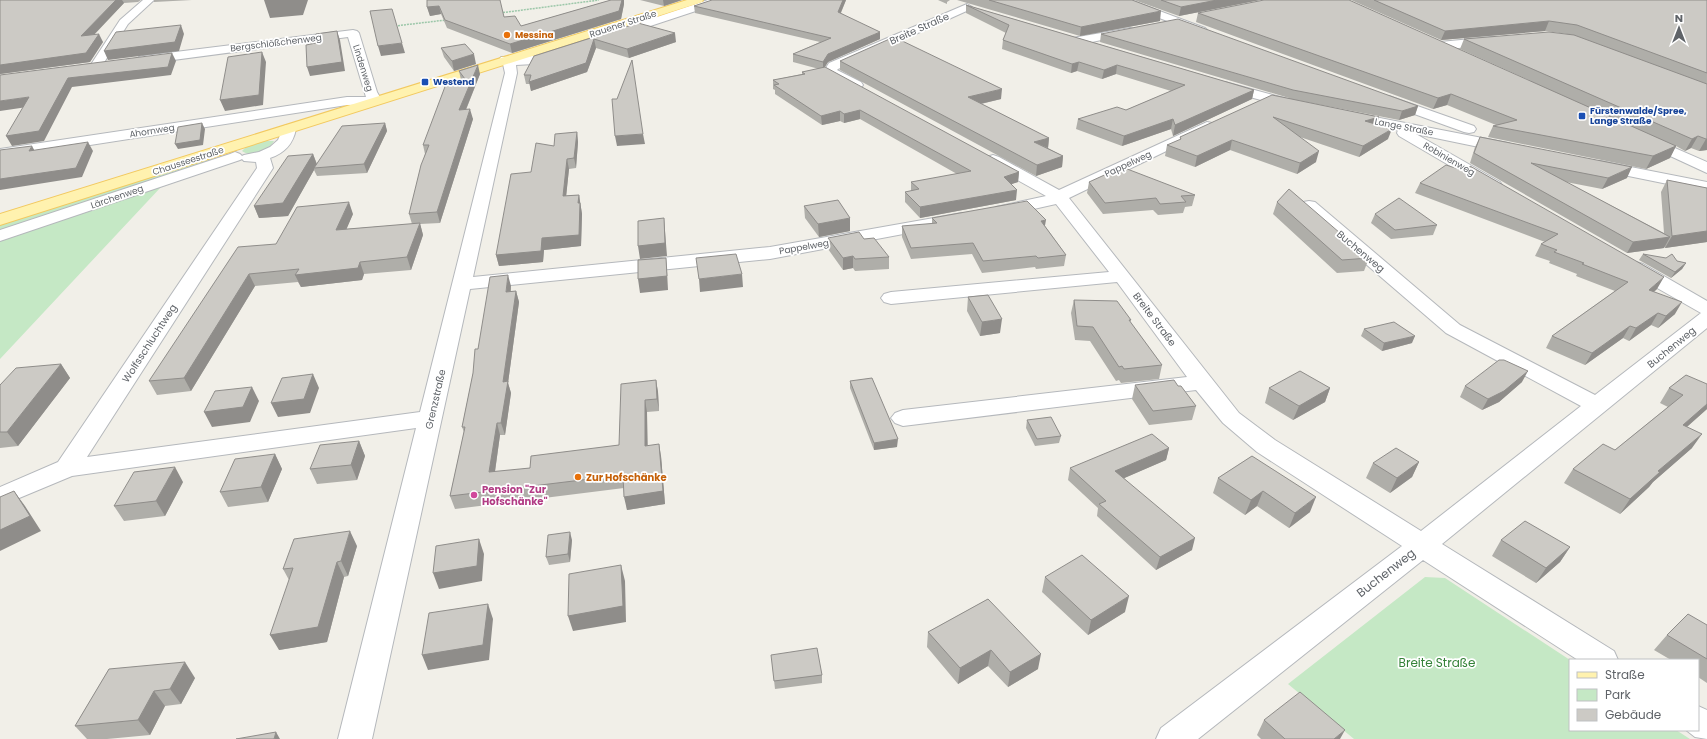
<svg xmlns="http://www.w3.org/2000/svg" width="1707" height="739" viewBox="0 0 1707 739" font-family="Poppins,sans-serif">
<rect width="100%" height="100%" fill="#f1efe8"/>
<path fill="#c5e8c5" d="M 265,141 L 274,141 C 269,151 251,158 242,151 L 246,147 Z
M 212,158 L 216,161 L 0,232 L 0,225 Z
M 161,187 L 0,359 L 0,241 Z
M 1425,577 L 1445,578 L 1570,660 L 1570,730 L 1676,730 L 1690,739 L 1354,739 L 1288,684 Z"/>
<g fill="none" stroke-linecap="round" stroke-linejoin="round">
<g stroke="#b5b8bc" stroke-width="2">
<path id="minor" d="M 143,0 L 154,0 L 128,24 L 100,69 L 92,69 L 90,66 L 120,20 Z
M 708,0 L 724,0 L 723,2 L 620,36 L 612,36 L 610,34 L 612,32 Z
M 1115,0 L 1130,0 L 1205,28 L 1207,30 L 1205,32 L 1197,32 L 1116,2 Z
M 967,4 L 972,7 L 971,9 L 838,69 L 837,70 L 861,82 L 863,85 L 861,88 L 851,88 L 825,74 L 824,71 L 829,63 Z
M 1130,28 L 1134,29 L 1136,31 L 1134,33 L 1078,45 L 1074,44 L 1072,41 L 1074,38 L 1078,37 Z
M 353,30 L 357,31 L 359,33 L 377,92 L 382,101 L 380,104 L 347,105 L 0,159 L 0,149 L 347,97 L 366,97 L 348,37 L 143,64 L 139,63 L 137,60 L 139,57 L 143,56 Z
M 1492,37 L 1496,38 L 1498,41 L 1496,44 L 1440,50 L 1436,49 L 1434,46 L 1436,43 L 1440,42 Z
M 560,48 L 564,49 L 566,52 L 564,55 L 534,64 L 516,65 L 517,73 L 473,277 L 770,247 L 962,213 L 968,214 L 971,218 L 968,222 L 962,223 L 770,259 L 470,289 L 372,739 L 338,739 L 416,428 L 72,476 L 0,506 L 0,487 L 58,462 L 257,168 L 256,162 L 244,161 L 242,159 L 240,160 L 0,241 L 0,230 L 230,154 L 235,152 L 240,154 L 242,156 L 244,155 L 259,152 L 270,147 L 278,140 L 284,126 L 289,125 L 294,126 L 296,129 C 293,144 285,153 270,158 L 273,168 L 87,457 L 420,412 L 505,73 L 503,64 L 499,60 L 501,57 L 533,56 Z
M 1225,82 L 1299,102 L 1301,105 L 1299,108 L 1294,109 L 1220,89 L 1218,86 L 1220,83 Z
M 1389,96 L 1474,126 L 1476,129 L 1474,132 L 1469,133 L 1464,132 L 1384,103 L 1382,100 L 1384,97 Z
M 1349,112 L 1508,143 L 1513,145 L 1516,148 L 1513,151 L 1508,153 L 1416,134 L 1500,182 L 1502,185 L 1500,188 L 1494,190 L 1488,188 L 1399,136 L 1397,133 L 1398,130 L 1344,119 L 1342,116 L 1344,113 Z
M 1207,122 L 1212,123 L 1214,126 L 1212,129 L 1069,198 L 1239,413 L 1275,440 L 1421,531 L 1581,406 L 1446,333 L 1303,210 L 1301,206 L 1303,202 L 1309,201 L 1315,202 L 1460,325 L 1595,395 L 1701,313 L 1629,272 L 1627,268 L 1629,264 L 1636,262 L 1643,264 L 1707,301 L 1707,328 L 1442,544 L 1614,651 L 1618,660 L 1578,660 L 1423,560 L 1198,739 L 1156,739 L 1161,728 L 1402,546 L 1257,452 L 1223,423 L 1196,390 L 903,426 L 895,423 L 891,418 L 895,413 L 903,410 L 1187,377 L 1117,282 L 891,304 L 884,302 L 881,298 L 884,294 L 891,292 L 1109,272 L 1056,204 L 1002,216 L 996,215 L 993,211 L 996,207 L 1046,196 L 987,163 L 985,160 L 987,157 L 993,155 L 999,157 L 1059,190 Z
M 1645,135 L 1707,162 L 1707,173 L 1640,142 L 1638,139 L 1640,136 Z
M 1600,161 L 1707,182 L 1707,192 L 1594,169 L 1592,166 L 1594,163 Z
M 1698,706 L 1707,710 L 1707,739 L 1695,737 L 1686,730 L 1698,730 Z"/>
</g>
<g stroke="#f2c960" stroke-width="2">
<path id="major" d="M 687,0 L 703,0 L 702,2 L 0,225 L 0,214 Z"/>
</g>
<path stroke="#9cc7a9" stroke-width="1.5" stroke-dasharray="2 1" stroke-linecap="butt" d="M 500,13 L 599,0
M 395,26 L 446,20"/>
<use href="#minor" fill="#fff" fill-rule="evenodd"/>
<use href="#major" fill="#fff2af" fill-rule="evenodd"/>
</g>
<path fill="#afaea9" d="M 0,0 L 141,0 L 138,2 L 124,3 L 94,35 L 103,42 L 90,62 L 0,74 Z
M 154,0 L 192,0 L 154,2 Z
M 427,0 L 504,17 L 521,26 L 611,0 L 624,0 L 624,4 L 621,19 L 512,53 L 447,28 L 441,14 L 430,16 L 427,7 Z
M 640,0 L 682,0 L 664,6 Z
M 712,0 L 846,0 L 841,13 L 880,39 L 828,62 L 824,68 L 1019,172 L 1018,182 L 1011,184 L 1016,200 L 920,218 L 905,202 L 905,192 L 911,191 L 911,182 L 957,174 L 860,119 L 844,123 L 840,121 L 822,125 L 775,94 L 775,90 L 773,89 L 773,80 L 802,74 L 802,72 L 819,69 L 793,62 L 793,54 L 820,42 L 695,13 L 694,6 Z
M 938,0 L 950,0 L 947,2 L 947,4 Z
M 957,0 L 1132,0 L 1160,21 L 1080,36 Z
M 1134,0 L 1260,0 L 1179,16 Z
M 1351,0 L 1707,0 L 1707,150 L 1699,151 L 1691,148 L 1685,151 L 1676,146 L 1670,158 L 1646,169 L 1488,137 L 1493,126 L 1496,125 L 1447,105 L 1433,109 L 1196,22 L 1198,13 L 1531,81 L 1460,49 L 1464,39 L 1567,34 L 1545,31 L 1441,40 Z
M 966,5 L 1254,90 L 1252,99 L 1173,136 L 1171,129 L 1122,146 L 1076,129 L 1078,119 L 1126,110 L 1171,91 L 1116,74 L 1102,79 L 1077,71 L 1071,73 L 1002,49 L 1003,40 L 1006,33 L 966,13 Z
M 638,23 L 676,42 L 629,58 L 596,48 L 587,72 L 531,91 L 530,84 L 526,84 L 524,75 L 534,56 Z
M 1101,34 L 1418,106 L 1415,115 L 1399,120 L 1301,101 L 1379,117 L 1377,124 L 1388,139 L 1359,157 L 1300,137 L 1316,162 L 1297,174 L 1230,150 L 1195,167 L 1165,156 L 1167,145 L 1180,140 L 1180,137 L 1289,98 L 1100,42 Z
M 441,48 L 476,64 L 454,71 L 444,57 Z
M 840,61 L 1001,99 L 981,104 L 1049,138 L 1048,148 L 1063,156 L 1062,167 L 1036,176 L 840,70 Z
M 459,71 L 480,74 L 466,110 L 473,119 L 440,223 L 420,224 L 423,235 L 411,270 L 364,274 L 362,280 L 301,287 L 298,282 L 255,286 L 191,391 L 157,395 L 149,381 L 276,244 L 353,214 L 346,229 L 412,224 L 409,214 L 425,154 L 423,145 L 464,83 L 461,80 Z
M 385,123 L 387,131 L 367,173 L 317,176 L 314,170 L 288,216 L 259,218 L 254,206 L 313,154 L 317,164 Z
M 577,132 L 578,142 L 576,168 L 569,169 L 566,196 L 579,195 L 582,214 L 581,246 L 544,250 L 543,262 L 499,266 L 496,255 L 531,172 L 554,146 Z
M 1480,137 L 1627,178 L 1602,189 L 1566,182 L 1664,233 L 1661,192 L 1667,180 L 1707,188 L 1707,242 L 1665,248 L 1665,246 L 1664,248 L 1627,253 L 1470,163 L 1475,147 Z
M 1470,166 L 1657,289 L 1654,292 L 1675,314 L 1658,328 L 1651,325 L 1629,341 L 1623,338 L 1585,365 L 1546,348 L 1552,336 L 1615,291 L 1576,276 L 1577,274 L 1549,263 L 1550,261 L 1535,256 L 1541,244 L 1545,242 L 1415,193 L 1420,183 L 1468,171 Z
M 1089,182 L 1195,195 L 1192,206 L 1185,207 L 1183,213 L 1158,215 L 1153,210 L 1103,214 L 1087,193 Z
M 1277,202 L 1369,258 L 1364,271 L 1337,273 L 1273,214 Z
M 804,206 L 850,231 L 819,237 L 805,218 Z
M 1375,214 L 1437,225 L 1433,235 L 1391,239 L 1371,223 Z
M 932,218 L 1045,226 L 1066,255 L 1064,266 L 1036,269 L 1035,267 L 982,273 L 972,254 L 911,259 L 902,237 L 902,226 L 932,224 Z
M 828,238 L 864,239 L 889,257 L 889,269 L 855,271 L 853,268 L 843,270 L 828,249 Z
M 1643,254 L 1677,261 L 1686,263 L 1682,269 L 1671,278 L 1639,260 Z
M 511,286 L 511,291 L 516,291 L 519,302 L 508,383 L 511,393 L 505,435 L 500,435 L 495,472 L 530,468 L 619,445 L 656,380 L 658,392 L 659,411 L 647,412 L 647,445 L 661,456 L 665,504 L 627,510 L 624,488 L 455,509 L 450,496 L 464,432 L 462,427 L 478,349 Z
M 968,297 L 1000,333 L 980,336 L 967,311 Z
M 1074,300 L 1131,320 L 1130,322 L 1162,365 L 1159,379 L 1121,383 L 1119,380 L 1116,381 L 1090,341 L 1075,340 L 1071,313 Z
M 1364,329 L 1412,343 L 1382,351 L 1361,336 Z
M 61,364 L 70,378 L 18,446 L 0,448 L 0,385 Z
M 1686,375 L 1707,409 L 1687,427 L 1692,448 L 1653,482 L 1649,487 L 1620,514 L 1564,483 L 1573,469 L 1615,450 L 1668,407 L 1660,403 L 1669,388 Z
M 850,381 L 897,447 L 874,450 L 850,388 Z
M 1522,382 L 1499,402 L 1482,410 L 1460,397 L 1465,386 Z
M 1135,385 L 1178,386 L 1196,406 L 1192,420 L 1149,425 L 1132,399 Z
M 1269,388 L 1330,388 L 1325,402 L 1293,420 L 1265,403 Z
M 1027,420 L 1061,436 L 1059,443 L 1035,446 L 1026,428 Z
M 359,441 L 365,456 L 357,480 L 317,484 L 310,469 Z
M 1169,448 L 1166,460 L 1124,478 L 1192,550 L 1156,570 L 1097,516 L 1098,508 L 1068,480 L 1070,468 Z
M 275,454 L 282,469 L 268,502 L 228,507 L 220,492 Z
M 1252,456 L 1310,512 L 1289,528 L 1257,506 L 1245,515 L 1213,493 L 1218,478 Z
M 1419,462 L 1412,477 L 1390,493 L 1366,478 L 1373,463 Z
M 183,482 L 165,516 L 124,521 L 114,506 Z
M 572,540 L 570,562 L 549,565 L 546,557 Z
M 1501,540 L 1570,547 L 1560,562 L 1536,583 L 1492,556 Z
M 357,546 L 348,576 L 344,577 L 327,642 L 279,650 L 289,580 L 283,569 Z
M 1045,577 L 1125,612 L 1088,635 L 1042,592 Z
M 988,599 L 1038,669 L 1008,687 L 988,666 L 958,684 L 927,647 L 928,632 Z
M 1707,625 L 1707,683 L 1698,677 L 1698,660 L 1671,660 L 1654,650 L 1667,635 Z
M 772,662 L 822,675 L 822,683 L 775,689 Z
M 109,669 L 195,678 L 181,704 L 165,706 L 150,735 L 107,739 L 87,739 L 75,726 Z
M 1264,720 L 1340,739 L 1261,739 L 1257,735 Z"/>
<path fill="#8f8d8a" d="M 116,0 L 122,0 L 124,3 L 85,44 L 81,36 Z
M 264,0 L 308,0 L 303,15 L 270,18 Z
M 622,0 L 624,0 L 624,4 L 621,19 L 512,53 L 510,44 Z
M 663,0 L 682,0 L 664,6 Z
M 843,0 L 846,0 L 838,19 L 838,12 Z
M 1217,0 L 1260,0 L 1179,16 L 1181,7 Z
M 439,6 L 441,14 L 430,16 L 427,7 Z
M 1161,11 L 1160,21 L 1080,36 L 1081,27 Z
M 1549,21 L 1545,31 L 1441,40 L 1445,31 Z
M 181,25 L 184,34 L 179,51 L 108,60 L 104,51 Z
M 337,31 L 340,40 L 345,71 L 310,76 L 307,67 Z
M 880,32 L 880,39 L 828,62 L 823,70 L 823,62 L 828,54 Z
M 675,33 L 676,42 L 629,58 L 627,49 Z
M 99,34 L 103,42 L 90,62 L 0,74 L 0,65 Z
M 594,39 L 596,48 L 587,72 L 531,91 L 529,82 Z
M 402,43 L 405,53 L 381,56 L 378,46 Z
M 262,52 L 266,62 L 263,105 L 225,111 L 220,100 Z
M 172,53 L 176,61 L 171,75 L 72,87 L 44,141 L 12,146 L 6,136 L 68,78 Z
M 474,54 L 476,64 L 454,71 L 452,61 Z
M 1079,62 L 1077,71 L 1071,73 L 1072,64 Z
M 478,65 L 480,74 L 462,119 L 459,110 Z
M 1117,65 L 1116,74 L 1102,79 L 1104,70 Z
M 1002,89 L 1001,99 L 967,107 L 968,97 Z
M 1254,90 L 1252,99 L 1173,136 L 1175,125 Z
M 1451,94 L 1447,105 L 1433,109 L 1438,98 Z
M 29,97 L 34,106 L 0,111 L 0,101 Z
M 1418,106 L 1415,115 L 1399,120 L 1402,111 Z
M 470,109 L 473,119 L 440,223 L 437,212 Z
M 860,110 L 860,119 L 844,123 L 844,114 Z
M 840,111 L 840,121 L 822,125 L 821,116 Z
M 1379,117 L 1376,127 L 1365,121 Z
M 1173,119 L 1171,129 L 1122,146 L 1124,136 Z
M 202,123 L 205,129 L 203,145 L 178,149 L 175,144 Z
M 385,123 L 387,131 L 367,173 L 364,164 Z
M 1392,129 L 1388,139 L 1359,157 L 1363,146 Z
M 577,132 L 578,142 L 576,168 L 574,158 Z
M 643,134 L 645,144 L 617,146 L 615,136 Z
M 1698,136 L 1691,148 L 1685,151 L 1692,139 Z
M 1049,138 L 1048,148 L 1034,142 Z
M 1706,139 L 1707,139 L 1707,150 L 1699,151 Z
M 1232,140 L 1230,150 L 1195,167 L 1197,156 Z
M 88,142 L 93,151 L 82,177 L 0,190 L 0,179 Z
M 32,146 L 37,155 L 29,151 Z
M 1676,146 L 1670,158 L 1646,169 L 1653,156 Z
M 1319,151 L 1316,162 L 1297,174 L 1300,163 Z
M 313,154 L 317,165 L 314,168 L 314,170 L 288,216 L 259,218 L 254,206 Z
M 1063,156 L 1062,167 L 1036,176 L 1037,165 Z
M 567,159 L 569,169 L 565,207 L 563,196 Z
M 1632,167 L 1627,178 L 1602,189 L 1608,178 Z
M 1019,172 L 1018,182 L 1003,187 L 1004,177 Z
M 1017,190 L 1016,200 L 920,218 L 920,207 Z
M 579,195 L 582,214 L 581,246 L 544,250 L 543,262 L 499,266 L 496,255 L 542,238 L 578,203 Z
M 349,202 L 353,214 L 341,242 L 336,230 Z
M 664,218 L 665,231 L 667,256 L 640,259 L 638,246 Z
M 850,218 L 850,231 L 819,237 L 818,224 Z
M 1046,220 L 1044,231 L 1041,221 Z
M 420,223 L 423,235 L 411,270 L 407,257 Z
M 1707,231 L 1707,242 L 1665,248 L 1672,236 Z
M 1670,237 L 1664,248 L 1627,253 L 1633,242 Z
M 853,256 L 853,268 L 843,270 L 843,258 Z
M 666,258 L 667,271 L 668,290 L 640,293 L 638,279 Z
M 360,262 L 364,274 L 362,280 L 301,287 L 295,275 Z
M 1686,263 L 1682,269 L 1671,278 L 1675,272 Z
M 249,274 L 255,286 L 191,391 L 184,378 Z
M 742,274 L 743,287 L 700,292 L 699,279 Z
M 508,275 L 511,286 L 509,303 L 506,292 Z
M 1664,277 L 1657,289 L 1642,301 L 1649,290 Z
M 516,291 L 519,302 L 508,383 L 511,393 L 505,435 L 501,423 L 503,382 Z
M 1682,302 L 1675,314 L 1658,328 L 1666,316 Z
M 1658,313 L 1651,325 L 1629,341 L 1636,328 Z
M 1002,319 L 1000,333 L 980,336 L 982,322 Z
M 1630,326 L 1623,338 L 1585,365 L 1592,353 Z
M 1415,336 L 1412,343 L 1382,351 L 1384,343 Z
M 61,364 L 70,378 L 18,446 L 7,432 Z
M 1528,371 L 1522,382 L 1499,402 L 1482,410 L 1488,399 Z
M 313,374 L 319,388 L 310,413 L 278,417 L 271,403 Z
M 656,380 L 658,392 L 659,411 L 657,399 Z
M 252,387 L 259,401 L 250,422 L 212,427 L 204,412 Z
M 1330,388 L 1325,402 L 1293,420 L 1299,406 Z
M 645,400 L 647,412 L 648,458 L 645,446 Z
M 1707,404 L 1707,409 L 1673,439 L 1683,425 Z
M 497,423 L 500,435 L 493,485 L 489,472 Z
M 1702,434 L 1692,448 L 1653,482 L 1649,487 L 1620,514 L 1630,499 L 1658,471 Z
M 898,439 L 897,447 L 874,450 L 874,443 Z
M 359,441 L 365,456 L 357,480 L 351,465 Z
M 659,444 L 661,456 L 665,504 L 627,510 L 624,497 Z
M 1169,448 L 1166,460 L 1113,483 L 1115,471 Z
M 275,454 L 282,469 L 268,502 L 261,487 Z
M 1419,462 L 1412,477 L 1390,493 L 1397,478 Z
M 175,467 L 183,482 L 165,516 L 156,501 Z
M 14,491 L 25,506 L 41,531 L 0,551 L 0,530 Z
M 1263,491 L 1257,506 L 1245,515 L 1251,500 Z
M 1316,497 L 1310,512 L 1289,528 L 1295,513 Z
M 350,531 L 357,546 L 348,576 L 341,561 Z
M 570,532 L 572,540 L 570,562 L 568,554 Z
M 1195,538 L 1192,550 L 1156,570 L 1160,557 Z
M 479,539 L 484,554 L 482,581 L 439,589 L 433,573 Z
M 1570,547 L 1560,562 L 1536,583 L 1546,568 Z
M 337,562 L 344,577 L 327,642 L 279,650 L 270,635 Z
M 621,565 L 625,581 L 626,622 L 573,631 L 568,616 Z
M 1129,596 L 1125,612 L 1088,635 L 1091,620 Z
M 488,604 L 493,619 L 489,660 L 428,670 L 422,655 Z
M 991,650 L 988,666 L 958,684 L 960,668 Z
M 1041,654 L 1038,669 L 1008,687 L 1010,672 Z
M 185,662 L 195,678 L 181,704 L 170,689 Z
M 154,691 L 165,706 L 150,735 L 138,720 Z
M 1345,730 L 1340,739 L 1334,739 Z
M 276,732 L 280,739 L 274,739 Z"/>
<path fill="#cccac5" stroke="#8f8d8a" d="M 0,0 L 116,0 L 81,36 L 99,34 L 86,53 L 0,65 Z
M 427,0 L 500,0 L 504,17 L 515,16 L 521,26 L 611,0 L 622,0 L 619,11 L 510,44 L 445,20 L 439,6 L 427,7 Z
M 712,0 L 843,0 L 838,12 L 880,32 L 828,54 L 823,62 L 793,54 L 831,38 L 694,6 Z
M 989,0 L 1132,0 L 1161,11 L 1081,27 Z
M 1161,0 L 1217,0 L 1181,7 Z
M 1264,0 L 1349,0 L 1676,146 L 1653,156 L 1493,126 L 1517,120 L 1451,94 L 1438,98 L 1198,13 Z
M 1374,0 L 1707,0 L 1707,73 L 1577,25 L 1549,21 L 1445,31 Z
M 966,5 L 1254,90 L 1175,125 L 1173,119 L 1124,136 L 1078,119 L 1117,107 L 1126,110 L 1185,85 L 1117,65 L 1104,70 L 1079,62 L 1072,64 L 1003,40 L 1009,25 Z
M 392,9 L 402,43 L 378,46 L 370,11 Z
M 1178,19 L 1418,106 L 1402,111 L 1293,90 L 1101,34 Z
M 638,23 L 675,33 L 627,49 L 594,39 L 586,63 L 529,82 L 531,75 L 524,75 L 534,56 Z
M 181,25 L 175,42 L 104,51 L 116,32 Z
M 337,31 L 342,62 L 307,67 L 306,45 L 316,43 L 316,34 Z
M 1549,32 L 1574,35 L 1707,84 L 1707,139 L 1706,139 L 1698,136 L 1692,139 L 1464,39 Z
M 894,37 L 1002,89 L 968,97 L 1049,138 L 1034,142 L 1063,156 L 1037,165 L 840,61 Z
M 465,44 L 474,54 L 452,61 L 441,48 Z
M 262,52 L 259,95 L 220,100 L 228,57 Z
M 172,53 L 168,67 L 68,78 L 39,131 L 6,136 L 29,97 L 0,101 L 0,75 Z
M 632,60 L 643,134 L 615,136 L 612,99 L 617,99 Z
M 478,65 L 459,110 L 470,109 L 437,212 L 409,214 L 421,165 L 429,145 L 423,145 L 446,84 L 468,83 L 459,71 Z
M 825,67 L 1019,172 L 1004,177 L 1017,190 L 920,207 L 905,192 L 919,189 L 911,182 L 971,171 L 860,110 L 844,114 L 840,111 L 821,116 L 774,85 L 779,84 L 773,80 L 805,74 L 802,72 Z
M 1272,95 L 1379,117 L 1365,121 L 1392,129 L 1363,146 L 1273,117 L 1319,151 L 1300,163 L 1232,140 L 1197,156 L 1167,145 L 1181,139 L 1180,137 Z
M 202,123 L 200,140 L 175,144 L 178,127 Z
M 385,123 L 364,164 L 314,168 L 342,126 Z
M 577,132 L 574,158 L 567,159 L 563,196 L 579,195 L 578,203 L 580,203 L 579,235 L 542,238 L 541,251 L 496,255 L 511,174 L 531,172 L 536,143 L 554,146 L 555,134 Z
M 1480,137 L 1632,167 L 1608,178 L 1531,163 L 1670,237 L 1633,242 L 1474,153 Z
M 88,142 L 76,168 L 0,179 L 0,150 L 32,146 L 29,151 Z
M 313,154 L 283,203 L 254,206 L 288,156 Z
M 1446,165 L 1468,172 L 1470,166 L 1664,277 L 1649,290 L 1682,302 L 1666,316 L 1658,313 L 1636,328 L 1630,326 L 1592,353 L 1552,336 L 1628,282 L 1582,264 L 1584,263 L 1554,252 L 1557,250 L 1541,244 L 1558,234 L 1420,183 Z
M 1122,167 L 1195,195 L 1181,196 L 1186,202 L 1160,204 L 1156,198 L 1105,203 L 1089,182 Z
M 1667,180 L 1707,188 L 1707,231 L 1672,236 Z
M 1289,189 L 1369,258 L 1342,260 L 1277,202 Z
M 1399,198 L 1437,225 L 1395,230 L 1375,214 Z
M 838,200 L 850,218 L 818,224 L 804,206 Z
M 1027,201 L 1046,220 L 1041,221 L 1066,255 L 1038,258 L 1036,256 L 983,261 L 973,243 L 911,248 L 902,226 L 937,223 L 932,218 Z
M 349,202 L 336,230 L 420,223 L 407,257 L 360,262 L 358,268 L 295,275 L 299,269 L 249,274 L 184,378 L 149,381 L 238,247 L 276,244 L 297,207 Z
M 664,218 L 665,243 L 638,246 L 638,221 Z
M 859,232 L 864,239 L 874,238 L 889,257 L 855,259 L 853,256 L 843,258 L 828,238 Z
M 736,254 L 742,274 L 699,279 L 696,258 Z
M 1643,254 L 1666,258 L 1672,254 L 1677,261 L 1686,263 L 1675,272 Z
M 666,258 L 667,276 L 638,279 L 638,260 Z
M 508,275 L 506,292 L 516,291 L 503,382 L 508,381 L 501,423 L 497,423 L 489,472 L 530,468 L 531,456 L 619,445 L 621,384 L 656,380 L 657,399 L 645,400 L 645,446 L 659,444 L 663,491 L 624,497 L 623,475 L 450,496 L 465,427 L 462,427 L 473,373 L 475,349 L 478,349 L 490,277 Z
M 988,295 L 1002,319 L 982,322 L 968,297 Z
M 1074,300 L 1117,301 L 1131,320 L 1129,320 L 1162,365 L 1124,369 L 1122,366 L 1119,367 L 1093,327 L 1077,326 Z
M 1394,322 L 1415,336 L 1384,343 L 1364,329 Z
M 1499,360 L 1504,360 L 1528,371 L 1504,391 L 1488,399 L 1465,386 Z
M 61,364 L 7,432 L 0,432 L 0,385 L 16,368 Z
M 1300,371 L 1330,388 L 1299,406 L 1269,388 Z
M 313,374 L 304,399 L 271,403 L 282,378 Z
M 1686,375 L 1707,384 L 1707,404 L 1683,425 L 1702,434 L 1658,471 L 1660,472 L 1630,499 L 1573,469 L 1603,444 L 1615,450 L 1683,395 L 1669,388 Z
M 872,378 L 898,439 L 874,443 L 850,381 Z
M 1174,380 L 1178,386 L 1181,386 L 1196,406 L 1153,411 L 1135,385 Z
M 252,387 L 243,407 L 204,412 L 215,391 Z
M 1051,417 L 1061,436 L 1037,439 L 1027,420 Z
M 1152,434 L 1169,448 L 1115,471 L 1195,538 L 1160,557 L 1099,504 L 1106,501 L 1070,468 Z
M 359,441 L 351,465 L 310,469 L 320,445 Z
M 1396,448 L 1419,462 L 1397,478 L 1373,463 Z
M 275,454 L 261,487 L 220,492 L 235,459 Z
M 1252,456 L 1316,497 L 1295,513 L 1263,491 L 1251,500 L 1218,478 Z
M 175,467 L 156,501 L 114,506 L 134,472 Z
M 14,491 L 30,516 L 0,530 L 0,497 Z
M 1525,521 L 1570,547 L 1546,568 L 1501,540 Z
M 350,531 L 341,561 L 337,562 L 318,627 L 270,635 L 293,568 L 283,569 L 294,539 Z
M 570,532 L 568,554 L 546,557 L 548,535 Z
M 479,539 L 477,566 L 433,573 L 436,546 Z
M 1082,555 L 1129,596 L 1091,620 L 1045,577 Z
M 621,565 L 623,606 L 568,616 L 569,574 Z
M 988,599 L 1041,654 L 1010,672 L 991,650 L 960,668 L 928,632 Z
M 488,604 L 483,645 L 422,655 L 429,613 Z
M 1688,614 L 1707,625 L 1707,659 L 1667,635 Z
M 817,648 L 822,675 L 774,681 L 771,655 Z
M 185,662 L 170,689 L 154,691 L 138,720 L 75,726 L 109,669 Z
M 1300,692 L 1345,730 L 1334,739 L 1285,739 L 1264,720 Z
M 276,732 L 274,739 L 236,739 Z"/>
<g fill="#e8710a" stroke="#fff" stroke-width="1.5">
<circle cx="507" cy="35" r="4"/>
<circle cx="578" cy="477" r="4"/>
</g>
<g fill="#1a4fb4" stroke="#fff" stroke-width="1.5">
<rect x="421" y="78" width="8" height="8" rx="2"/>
<rect x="1578" y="112" width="8" height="8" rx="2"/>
</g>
<circle fill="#d1479c" stroke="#fff" stroke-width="1.5" cx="474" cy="495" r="4"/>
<g text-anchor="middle" stroke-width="3.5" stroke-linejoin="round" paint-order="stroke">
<g font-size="9" fill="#5f6368" stroke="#fff">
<text transform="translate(623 24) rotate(-18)" y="3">Rauener Straße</text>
<text transform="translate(276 43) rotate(-7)" y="3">Bergschlößchenweg</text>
<text transform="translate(363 68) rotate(73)" y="3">Lindenweg</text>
<text transform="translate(1404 127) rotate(11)" y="3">Lange Straße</text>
<text transform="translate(152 131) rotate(-9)" y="3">Ahornweg</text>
<text transform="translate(1449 159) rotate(30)" y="3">Robinienweg</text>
<text transform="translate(188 161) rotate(-18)" y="3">Chausseestraße</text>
<text transform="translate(1128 164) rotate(-25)" y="3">Pappelweg</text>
<text transform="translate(117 197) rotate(-19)" y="3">Lärchenweg</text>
<text transform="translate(804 247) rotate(-10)" y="3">Pappelweg</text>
</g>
<g font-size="9" font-weight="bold" fill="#c56008" stroke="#fff" text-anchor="start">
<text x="515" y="38">Messina</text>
</g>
<g font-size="9" font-weight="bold" fill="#164399" stroke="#fff" text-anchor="start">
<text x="433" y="85">Westend</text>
<text x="1590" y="114">Fürstenwalde/Spree,<tspan x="1590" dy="10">Lange Straße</tspan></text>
</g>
<g font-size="10" fill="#5f6368" stroke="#fff">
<text transform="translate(919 28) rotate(-24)" y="4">Breite Straße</text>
<text transform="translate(1361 251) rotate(40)" y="4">Buchenweg</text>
<text transform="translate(1155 319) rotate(53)" y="4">Breite Straße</text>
<text transform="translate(149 343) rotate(-57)" y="4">Wolfsschluchtweg</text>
<text transform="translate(1671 347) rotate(-39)" y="4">Buchenweg</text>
<text transform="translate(435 399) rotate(-77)" y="4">Grenzstraße</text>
</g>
<g font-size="10" font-weight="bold" fill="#c56008" stroke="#fff" text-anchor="start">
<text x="586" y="481">Zur Hofschänke</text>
</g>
<g font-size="10" font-weight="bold" fill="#b23c85" stroke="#fff" text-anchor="start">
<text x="482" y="493">Pension "Zur<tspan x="482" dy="12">Hofschänke"</tspan></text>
</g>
<g font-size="12" fill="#5f6368" stroke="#fff">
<text transform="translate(1386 573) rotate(-38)" y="4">Buchenweg</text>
</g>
<g font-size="12" fill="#348238" stroke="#fff">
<text x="1437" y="667">Breite Straße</text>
</g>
</g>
<rect x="1569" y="659" width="130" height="72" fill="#ffffff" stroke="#bfc1c3"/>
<rect x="1577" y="672" width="20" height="6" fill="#fff2af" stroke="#bfc1c3"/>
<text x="1605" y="679" font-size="12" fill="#5f6368">Straße</text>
<rect x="1577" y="689" width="20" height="12" fill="#c5e8c5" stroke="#bfc1c3"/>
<text x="1605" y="699" font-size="12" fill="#5f6368">Park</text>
<rect x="1577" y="709" width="20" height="12" fill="#cccac5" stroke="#bfc1c3"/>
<text x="1605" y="719" font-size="12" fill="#5f6368">Gebäude</text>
<g transform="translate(1679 28)" stroke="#ffffff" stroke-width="3" paint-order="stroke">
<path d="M0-3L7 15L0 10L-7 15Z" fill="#5f6368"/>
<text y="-6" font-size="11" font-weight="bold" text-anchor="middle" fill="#5f6368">N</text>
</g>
</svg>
